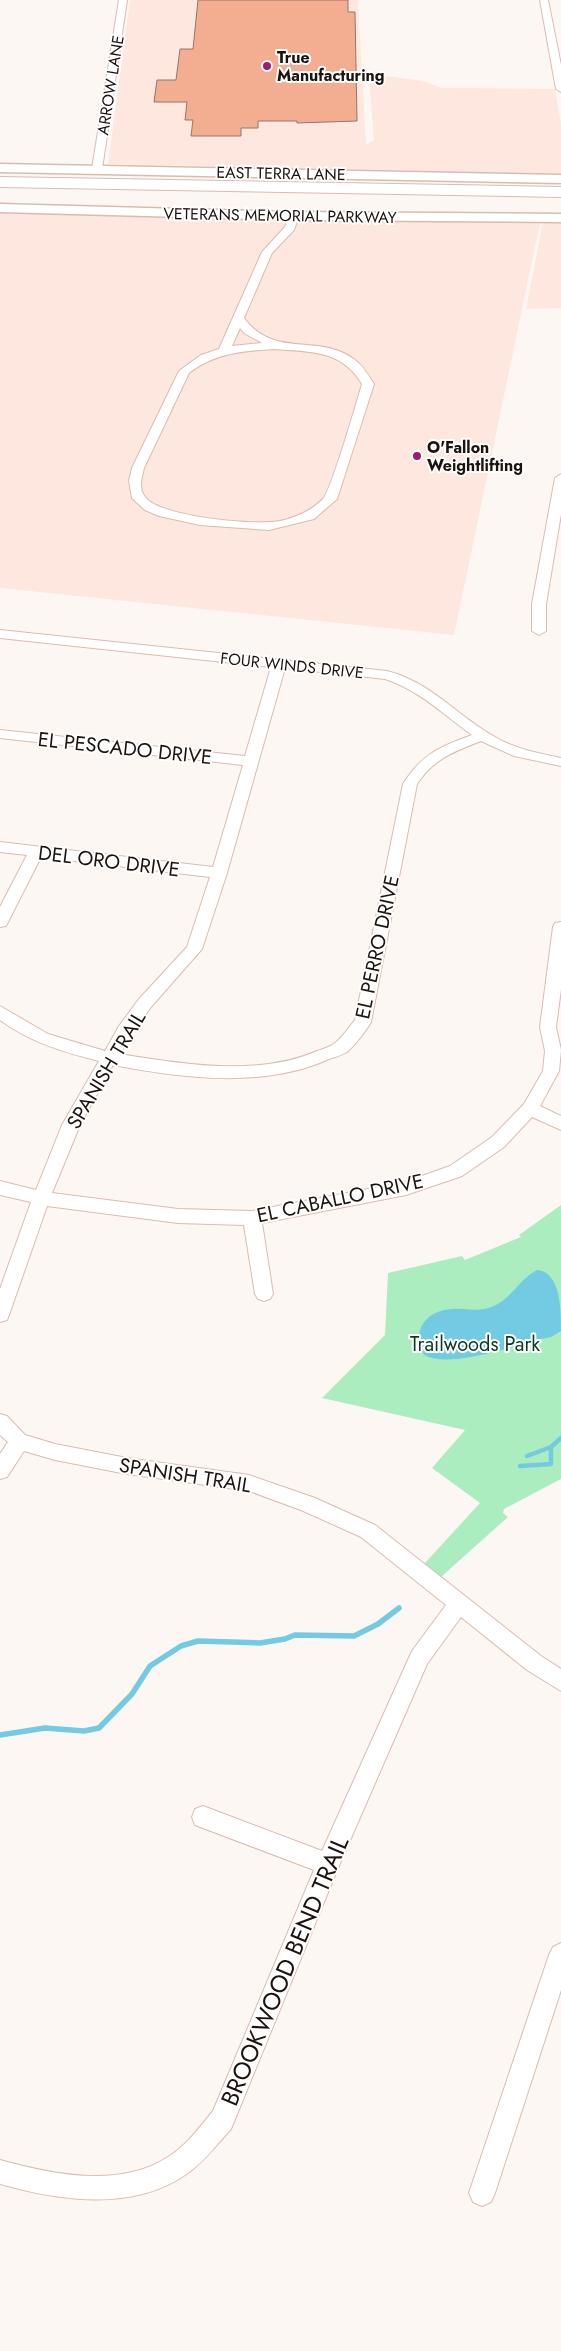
<svg xmlns="http://www.w3.org/2000/svg" width="561" height="2351" viewBox="0 0 561 2351" font-family="Jost,sans-serif">
<rect width="100%" height="100%" fill="#fdf7f4"/>
<path fill="#fee7de" d="M 130,0 L 358,0 L 366,145 L 374,140 L 369,74 L 424,81 L 442,88 L 555,89 L 561,124 L 561,174 L 108,164 Z
M 0,213 L 540,223 L 454,635 L 0,588 Z
M 543,223 L 561,223 L 561,308 L 526,309 Z"/>
<path fill="#acedc0" d="M 561,1205 L 561,1479 L 504,1509 L 503,1513 L 508,1517 L 441,1577 L 424,1564 L 480,1503 L 432,1468 L 465,1430 L 322,1398 L 385,1335 L 388,1273 L 462,1256 L 465,1260 L 521,1237 L 519,1235 Z"/>
<path fill="#72cae3" d="M 537,1270 C 561,1272 561,1310 561,1331 L 551,1337 C 519,1343 452,1370 424,1355 C 411,1332 425,1311 451,1309 C 467,1308 481,1313 496,1305 C 512,1297 521,1278 537,1270 Z"/>
<g fill="none" stroke-linecap="round" stroke-linejoin="round">
<path stroke="#72cae3" stroke-width="4.5" d="M 527,1456 L 551,1447
M 520,1466 L 551,1464 L 551,1447 L 561,1438"/>
<path stroke="#72cae3" stroke-width="5.5" d="M 0,1735 L 45,1728 L 84,1731 L 99,1728 L 132,1694 L 150,1666 L 181,1646 L 198,1641 L 260,1643 L 285,1639 L 295,1635 L 354,1636 L 378,1624 L 399,1608"/>
</g>
<path fill="#f3ad90" stroke="#92786d" d="M 198,0 L 348,0 L 348,12 L 355,12 L 357,121 L 297,123 L 297,121 L 258,121 L 258,128 L 241,128 L 241,136 L 191,136 L 193,120 L 185,120 L 187,102 L 154,102 L 157,80 L 176,80 L 180,49 L 193,49 Z"/>
<g fill="none" stroke-linecap="round" stroke-linejoin="round">
<g stroke="#d9bcb0" stroke-width="2">
<path id="street" d="M 119,0 L 127,0 L 102,169 L 97,172 L 92,169 Z
M 540,0 L 548,0 L 561,65 L 561,92 L 556,89 Z
M 294,213 L 299,216 L 294,230 L 272,253 L 244,318 C 275,360 320,332 355,360 C 363,366 368,375 374,384 L 337,499 L 314,519 L 269,530 L 200,525 L 159,516 L 145,510 L 132,498 L 129,481 L 132,468 L 179,371 L 201,355 L 219,349 L 262,252 L 285,227 L 290,214 ZM 240,328 L 244,333 L 262,343 L 232,346 ZM 274,349 C 310,352 341,349 362,384 C 357,401 331,491 323,499 C 311,511 297,517 280,521 C 257,526 159,517 145,497 C 138,488 142,477 144,468 L 189,373 C 215,353 242,351 274,349 Z
M 561,474 L 561,514 L 546,604 L 546,631 L 539,635 L 532,631 L 532,604 L 555,478 Z
M 0,630 L 387,671 C 431,682 457,716 495,737 C 515,749 538,753 561,758 L 561,766 L 514,756 L 481,741 C 455,751 433,759 417,784 L 371,1022 C 366,1031 355,1045 347,1052 C 342,1055 335,1057 329,1059 C 263,1089 182,1078 113,1065 L 80,1125 L 52,1193 L 178,1209 L 252,1211 L 405,1182 L 450,1166 L 492,1137 L 524,1104 L 543,1071 L 545,1051 L 540,1027 L 553,927 L 555,923 L 561,922 L 561,989 L 556,1027 L 561,1050 L 559,1071 L 540,1106 L 561,1116 L 561,1130 L 532,1117 L 504,1147 L 462,1176 L 406,1195 L 262,1223 L 273,1294 L 270,1299 L 264,1301 L 258,1299 L 255,1294 L 244,1225 L 178,1223 L 47,1206 L 9,1315 L 7,1320 L 0,1322 L 0,1289 L 31,1202 L 0,1195 L 0,1181 L 36,1190 L 62,1125 L 99,1061 C 63,1052 30,1042 0,1020 L 0,1006 L 48,1034 L 105,1051 L 119,1026 L 139,999 L 187,947 L 210,877 L 41,857 L 8,922 L 6,926 L 0,927 L 0,907 L 27,855 L 0,852 L 0,842 L 213,867 L 243,765 L 0,738 L 0,730 L 245,756 L 271,667 L 0,638 ZM 285,668 L 385,679 C 419,690 443,714 472,735 C 439,747 422,754 403,784 L 355,1020 C 349,1027 342,1038 335,1043 C 330,1047 323,1049 317,1051 C 259,1077 180,1064 120,1054 L 131,1034 L 151,1007 L 202,949 L 227,873 Z
M 0,1414 L 7,1416 L 25,1435 L 55,1444 L 127,1458 L 249,1475 L 315,1498 L 375,1525 L 541,1656 L 561,1669 L 561,1691 L 527,1670 L 461,1617 L 427,1664 L 338,1868 L 231,2129 C 217,2144 205,2161 188,2173 C 134,2212 60,2201 0,2184 L 0,2160 C 51,2174 119,2189 168,2157 C 186,2146 199,2128 213,2111 L 314,1870 L 195,1825 L 192,1817 L 195,1809 L 203,1806 L 322,1851 L 412,1651 L 446,1605 L 361,1537 L 301,1510 L 249,1491 L 127,1474 L 55,1460 L 24,1451 L 7,1477 L 0,1479 L 0,1454 L 8,1442 L 0,1435 Z
M 561,1943 L 561,1990 L 495,2193 L 491,2202 L 482,2206 L 473,2202 L 469,2193 L 549,1955 L 553,1947 Z"/>
</g>
<g stroke="#d9bcb0" stroke-width="3">
<path id="secondary" d="M 0,164 L 561,175 L 561,183 L 0,172 Z
M 0,204 L 294,212 L 561,214 L 561,222 L 294,220 L 0,212 Z"/>
</g>
<g stroke="#d9bcb0" stroke-width="2">
<path id="highway" d="M 0,177 L 561,187 L 561,197 L 0,187 Z"/>
</g>
<use href="#street" fill="#fff" fill-rule="evenodd"/>
<use href="#secondary" fill="#fff" fill-rule="evenodd"/>
<use href="#highway" fill="#fff" fill-rule="evenodd"/>
</g>
<g fill="#a01c6b" stroke="#fff" stroke-width="2">
<circle cx="267" cy="66" r="5"/>
<circle cx="417" cy="456" r="5"/>
</g>
<g text-anchor="middle" stroke-width="4" stroke-linejoin="round" paint-order="stroke">
<g font-size="16" font-weight="bold" fill="#1d130f" stroke="#fff" text-anchor="start">
<text x="277" y="63">True<tspan x="277" dy="18">Manufacturing</tspan></text>
<text x="427" y="453">O'Fallon<tspan x="427" dy="18">Weightlifting</tspan></text>
</g>
<g font-size="16" fill="#1d130f" stroke="#fff">
<text transform="translate(110 85) rotate(-81)" y="6">ARROW LANE</text>
<text transform="translate(281 173) rotate(1)" y="6">EAST TERRA LANE</text>
<text transform="translate(280 215) rotate(1)" y="6">VETERANS MEMORIAL PARKWAY</text>
<text transform="translate(292 665) rotate(6)" y="6">FOUR WINDS DRIVE</text>
</g>
<g font-size="20" fill="#1d130f" stroke="#fff">
<text transform="translate(125 748) rotate(6)" y="7">EL PESCADO DRIVE</text>
<text transform="translate(109 861) rotate(7)" y="7">DEL ORO DRIVE</text>
<text transform="translate(377 947) rotate(-78)" y="7">EL PERRO DRIVE</text>
<text transform="translate(106 1070) rotate(-59)" y="7">SPANISH TRAIL</text>
<text transform="translate(340 1198) rotate(-12)" y="7">EL CABALLO DRIVE</text>
<text transform="translate(185 1475) rotate(9)" y="7">SPANISH TRAIL</text>
</g>
<g font-size="20" fill="#073c20" stroke="#fff">
<text x="475" y="1351">Trailwoods Park</text>
</g>
<g font-size="24" fill="#1d130f" stroke="#fff">
<text transform="translate(285 1971) rotate(-67)" y="8">BROOKWOOD BEND TRAIL</text>
</g>
</g>
</svg>
